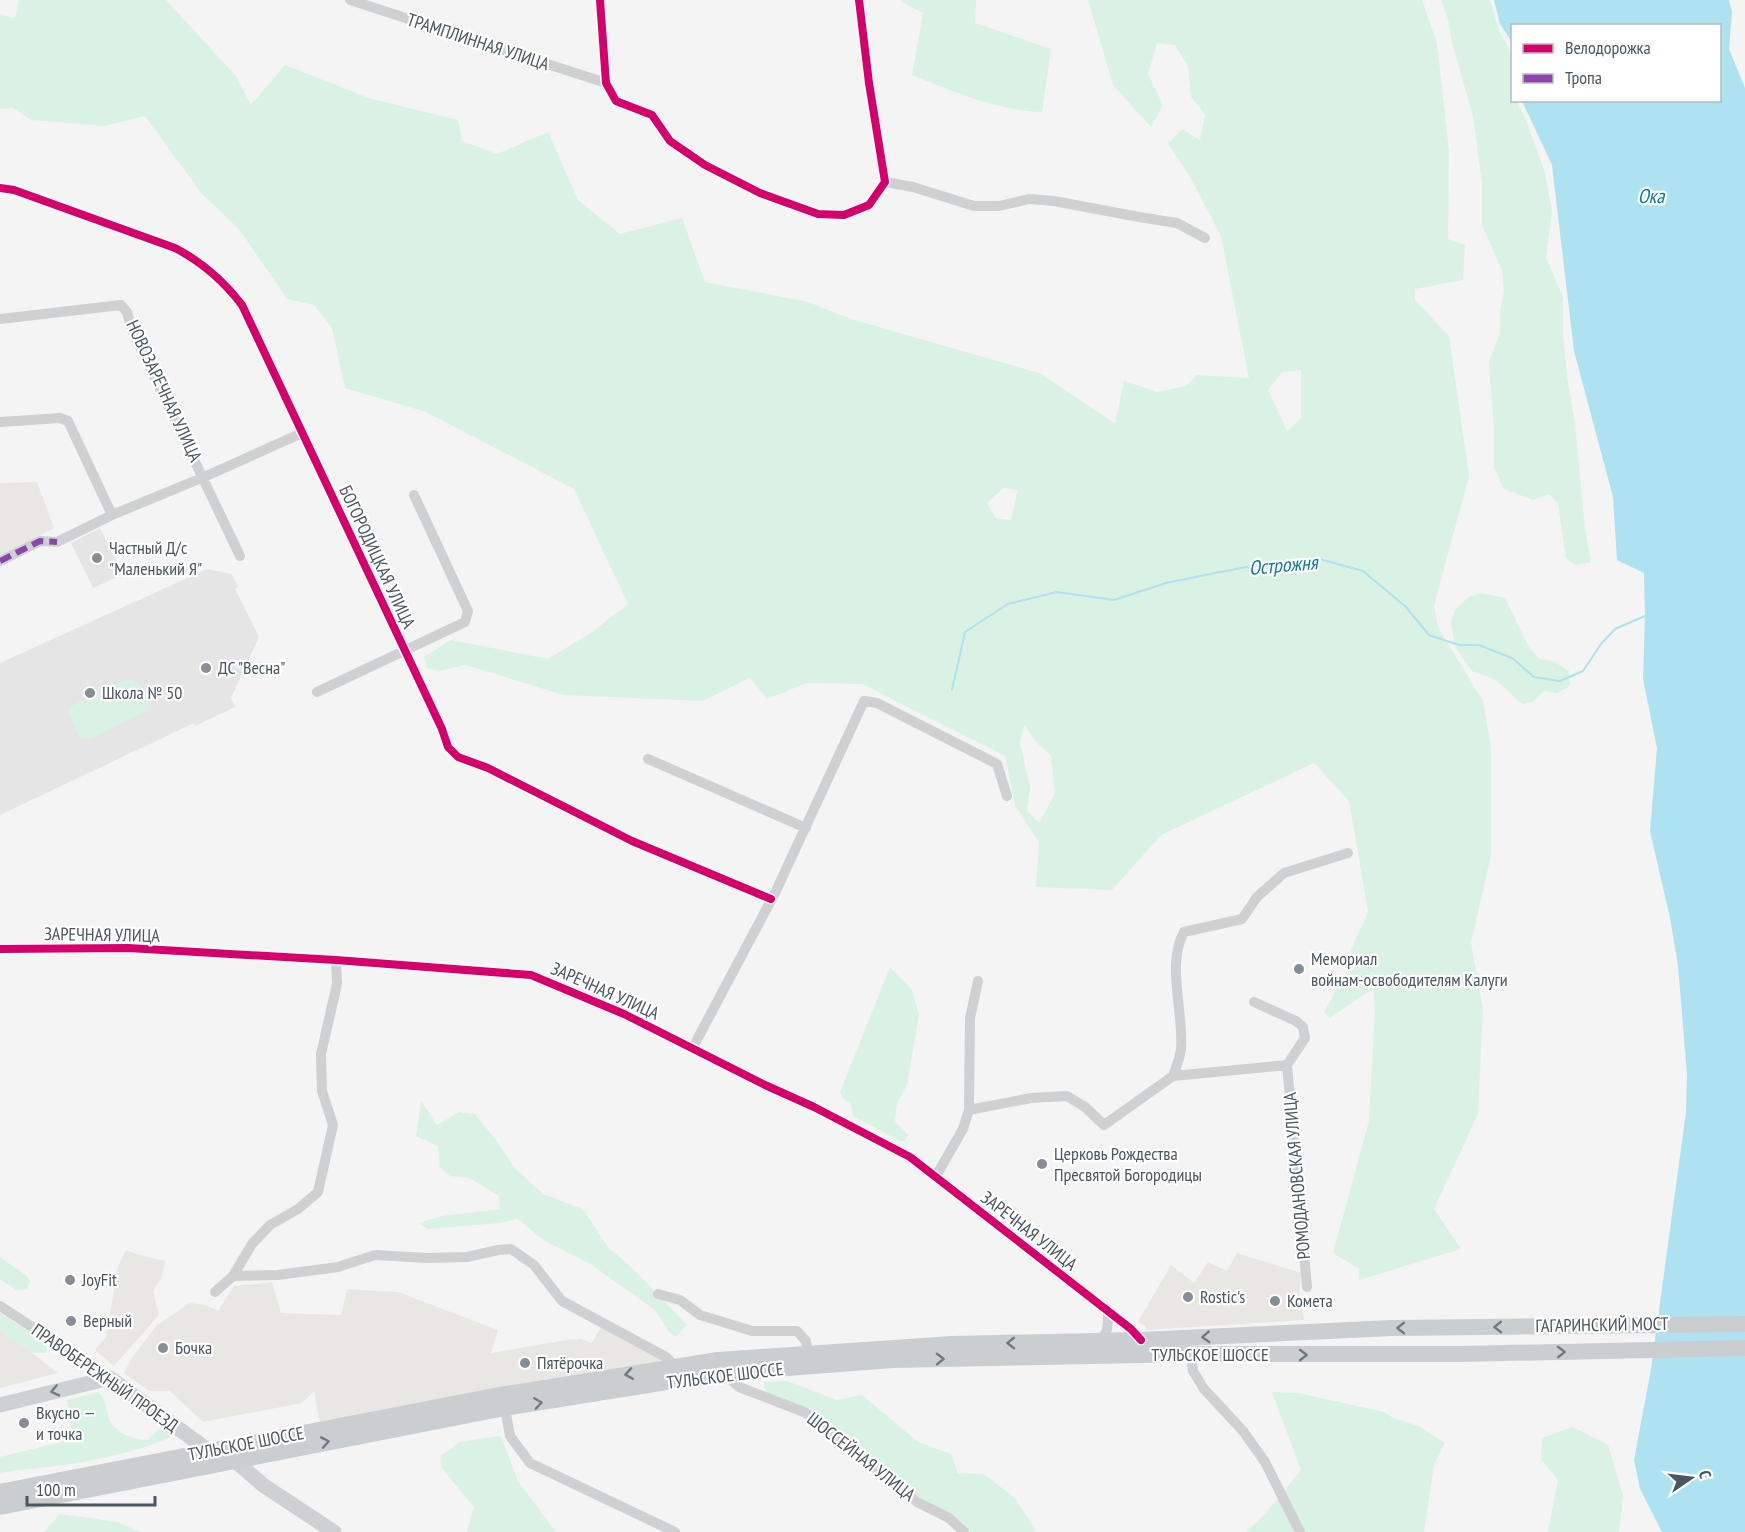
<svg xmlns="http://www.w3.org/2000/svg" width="1745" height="1532" viewBox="0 0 1745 1532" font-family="'PT Sans Narrow',sans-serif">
<rect width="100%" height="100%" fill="#f4f4f4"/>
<path fill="#e8e7e3" d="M 37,482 L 54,528 L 0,556 L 0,483 Z
M 126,1250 L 136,1254 L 165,1261 L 161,1279 L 153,1291 L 159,1315 L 114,1366 L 95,1350 L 106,1337 L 118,1266 Z
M 1237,1253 L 1301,1273 L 1299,1293 L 1304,1320 L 1146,1330 L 1145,1326 L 1138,1322 L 1171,1265 L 1194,1283 L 1208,1262 L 1227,1271 Z
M 272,1282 L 281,1313 L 341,1315 L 347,1289 L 398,1292 L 498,1330 L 491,1353 L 566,1340 L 581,1339 L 592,1343 L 602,1325 L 667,1360 L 320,1423 L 314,1391 L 302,1403 L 203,1422 L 170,1391 L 149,1391 L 124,1373 L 132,1358 L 156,1326 L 190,1303 L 206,1305 L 218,1311 L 234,1286 Z
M 0,1330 L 32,1353 L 58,1373 L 0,1388 Z"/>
<path fill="#e6e5e6" d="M 100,528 L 123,574 L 93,588 L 71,543 Z
M 207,569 L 232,574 L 238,587 L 235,589 L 259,637 L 231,698 L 235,707 L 195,726 L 194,723 L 0,815 L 0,663 Z"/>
<path fill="#d9f2e3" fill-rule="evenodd" d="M 19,0 L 166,0 L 236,76 L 251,105 L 285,65 L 369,98 L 458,120 L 462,141 L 497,154 L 548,132 L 578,200 L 620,234 L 682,218 L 705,282 L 808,302 L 851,319 L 1042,374 L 1115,424 L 1124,381 L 1157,392 L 1186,386 L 1197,375 L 1249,378 L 1221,236 L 1188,173 L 1168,144 L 1182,129 L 1200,140 L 1205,115 L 1191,97 L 1188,66 L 1175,45 L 1157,43 L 1148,74 L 1163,105 L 1151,127 L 1113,85 L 1088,0 L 1422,0 L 1437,43 L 1449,151 L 1448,239 L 1465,245 L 1463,280 L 1415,289 L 1415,300 L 1449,336 L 1469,476 L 1434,606 L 1438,627 L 1483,701 L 1491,748 L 1491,855 L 1471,943 L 1483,1008 L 1478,1114 L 1434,1209 L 1461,1249 L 1359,1280 L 1359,1269 L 1333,1253 L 1369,1121 L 1375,1010 L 1373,989 L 1330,1018 L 1324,1012 L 1341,980 L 1355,968 L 1351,950 L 1368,912 L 1349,801 L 1314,763 L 1161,835 L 1112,890 L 1036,887 L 1039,842 L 1015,805 L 1005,756 L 862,684 L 807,683 L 767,699 L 750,678 L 702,701 L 563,695 L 466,665 L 438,671 L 427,668 L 424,657 L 451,640 L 548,659 L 592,632 L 628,604 L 574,489 L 426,412 L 345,388 L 332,328 L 314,305 L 287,299 L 239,229 L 202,194 L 145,116 L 105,126 L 31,120 L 13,108 L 0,109 L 0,15 L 15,18 ZM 1301,370 L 1301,418 L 1287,431 L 1268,390 L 1282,372 ZM 1004,488 L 1018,490 L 1011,520 L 996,518 L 987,503 ZM 1024,725 L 1035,741 L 1051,756 L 1055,794 L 1039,823 L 1027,811 L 1030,788 L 1020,742 Z
M 901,0 L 976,0 L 975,23 L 1051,49 L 1042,112 C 996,110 954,92 912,75 L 923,13 L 901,2 Z
M 1441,0 L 1490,0 L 1499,30 L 1512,54 L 1512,100 L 1517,101 L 1528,125 L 1545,173 L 1552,210 L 1546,258 L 1563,297 L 1563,335 L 1567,376 L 1575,423 L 1585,529 L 1591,562 L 1575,565 L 1566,558 L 1558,504 L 1549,494 L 1533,500 L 1504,489 L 1494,468 L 1494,430 L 1489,361 L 1500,334 L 1500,313 L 1504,291 L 1502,270 L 1482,225 L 1482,183 L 1473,116 L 1452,43 L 1448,19 Z
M 1481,593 L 1505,598 L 1529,647 L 1540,659 L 1553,661 L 1569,671 L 1570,686 L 1557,693 L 1544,691 L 1533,702 L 1522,704 L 1496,680 L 1472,671 L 1455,647 L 1451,622 L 1455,610 L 1469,597 Z
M 127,679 C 141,679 149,697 149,710 L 89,740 L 80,738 L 68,713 L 73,705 Z
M 890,967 L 912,990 L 919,1015 L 907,1085 L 897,1103 L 895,1122 L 908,1135 L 905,1141 L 900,1141 L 853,1116 L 851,1104 L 843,1098 L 840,1092 Z
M 421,1101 L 437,1125 L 459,1112 L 475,1114 L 498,1143 L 516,1169 L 543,1194 L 583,1209 L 608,1247 L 633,1269 L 687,1325 L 676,1337 L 669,1332 L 656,1311 L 592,1265 L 543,1240 L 518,1219 L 500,1223 L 428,1229 L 419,1223 L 442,1216 L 500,1209 L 499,1196 L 469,1178 L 450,1176 L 440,1167 L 438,1146 L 416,1136 Z
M 0,1257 L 27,1276 L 30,1282 L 27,1289 L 16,1290 L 0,1279 Z
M 0,1313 L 46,1343 L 47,1353 L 32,1353 L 0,1330 Z
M 787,1381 L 837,1400 L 862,1395 L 918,1442 L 951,1454 L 958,1473 L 984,1474 L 1016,1499 L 1036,1532 L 970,1532 L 953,1516 L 919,1497 L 827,1421 L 766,1394 L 764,1382 Z
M 98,1392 C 108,1399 105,1414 112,1424 C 119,1435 135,1439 147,1440 L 164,1425 L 172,1437 C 135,1452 95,1461 55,1466 C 36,1469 19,1469 0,1473 L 0,1457 L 74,1439 L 67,1400 Z
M 1272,1392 L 1298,1393 L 1384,1412 L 1393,1418 L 1421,1427 L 1445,1443 L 1434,1465 L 1424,1532 L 1246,1532 L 1265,1514 L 1301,1470 Z
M 1573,1427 L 1608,1445 L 1623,1495 L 1619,1532 L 1548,1532 L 1558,1480 L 1541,1459 L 1542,1438 Z
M 501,1436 L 518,1481 L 556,1532 L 467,1532 L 474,1507 L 441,1467 L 440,1457 L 459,1442 Z
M 60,1514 L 118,1522 L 140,1532 L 44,1532 Z"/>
<path fill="#aee2f0" d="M 1494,0 L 1729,0 L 1732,12 L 1729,49 L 1745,88 L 1745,1532 L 1662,1532 L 1640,1489 L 1634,1460 L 1651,1369 L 1686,1112 L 1687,1075 L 1678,965 L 1670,918 L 1650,831 L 1657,748 L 1643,679 L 1645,616 L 1644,573 L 1617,560 L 1613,497 L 1574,351 L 1552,165 L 1522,101 L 1720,100 L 1720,26 L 1512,26 L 1512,42 L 1500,24 Z"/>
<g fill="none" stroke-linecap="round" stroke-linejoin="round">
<path stroke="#aee2f0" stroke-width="2" d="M 952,690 L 965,632 L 1008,604 L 1057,592 L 1114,600 L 1166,583 L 1215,573 L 1257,565 L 1316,558 L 1363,571 L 1406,607 L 1429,635 L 1459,645 L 1479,645 L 1512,658 L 1534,677 L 1560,681 L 1583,671 L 1601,644 L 1615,629 L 1645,616"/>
<path stroke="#ced0d2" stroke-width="10" d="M 350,0 L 606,83
M 600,0 L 606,83 L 616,101 L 652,115 L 670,141 L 705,165 L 760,193 L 818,214 L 844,215 L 869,205 L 885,182 L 869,83 L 859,0
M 885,182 L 913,187 L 974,206 L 999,206 L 1029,199 L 1054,201 L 1139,217 L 1177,223 L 1205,238
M 0,188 L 14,190 L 175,248 C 202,262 223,280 242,305 L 442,729 L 448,747 L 458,757 L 488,768 L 632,841 L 771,899
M 0,319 L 121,305 L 127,312 L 132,330 L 240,556
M 0,422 L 60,418 L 68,421 L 112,515
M 0,561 L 40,541 L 57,542 L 112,515 L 204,477 L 302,433
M 317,692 L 465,622 L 468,611 L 414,495
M 648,759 L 806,828
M 0,949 L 128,948 L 336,960 L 531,975 L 624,1014 L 765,1085 L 814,1107 L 910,1157 L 1131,1329 L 1141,1340
M 1254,1002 L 1296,1021 L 1303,1027 L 1305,1038 L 1287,1065 L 1173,1076 C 1176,1068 1180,1058 1181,1049 C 1184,1013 1166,964 1184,932 L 1242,919 L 1257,897 L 1284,873 L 1348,853
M 692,1049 L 775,893 L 864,701 L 877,703 L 997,764 L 1007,796
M 1287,1065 L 1307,1287
M 969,1110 L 1031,1098 L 1067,1096 L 1085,1107 L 1104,1125 L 1173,1076
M 936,1176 L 963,1129 L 969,1110 L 970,1018 L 978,981
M 233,1276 L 278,1275 L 338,1267 L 375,1255 L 427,1258 L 467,1257 L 498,1250 L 511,1249 L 534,1265 L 562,1301 L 666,1357 L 675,1366
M 215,1292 L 233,1276 L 252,1244 L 270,1225 L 298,1209 L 318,1192 L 333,1125 L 322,1091 L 321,1054 L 337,984 L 336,960
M 658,1294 L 680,1300 L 700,1315 L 752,1331 L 797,1331 L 806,1341 L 808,1354
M 0,1306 L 110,1378
M 1097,1341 C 1109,1335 1108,1325 1108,1313
M 1191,1354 L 1193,1371 L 1204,1389 L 1243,1431 L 1265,1462 L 1300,1532
M 723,1373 L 739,1387 L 804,1412 L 824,1426 L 917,1502 L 949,1518 L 964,1532
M 505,1408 L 510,1436 L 530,1463 L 675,1532"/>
<path stroke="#ced0d4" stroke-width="15" d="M 0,1405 L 110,1378 L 209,1451
M 234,1460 L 263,1485 L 334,1532"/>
<path stroke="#caced1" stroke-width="16" d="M 0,1492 L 494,1396 L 718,1360 L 952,1344 L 1141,1340 L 1392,1328 L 1745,1324
M 0,1507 L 505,1408 L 723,1373 L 893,1360 L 1191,1354 L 1460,1354 L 1745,1348"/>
<path stroke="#8e44ad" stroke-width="6" stroke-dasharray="12 6" stroke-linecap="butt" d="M 0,561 L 40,541 L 57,542"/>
<g stroke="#fff" stroke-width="11">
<path id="cycleway" d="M 600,0 L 606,83 L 616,101 L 652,115 L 670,141 L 705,165 L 760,193 L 818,214 L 844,215 L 869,205 L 885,182 L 869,83 L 859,0
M 0,188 L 14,190 L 175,248 C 202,262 223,280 242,305 L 442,729 L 448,747 L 458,757 L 488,768 L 632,841 L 771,899
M 0,949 L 128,948 L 336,960 L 531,975 L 624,1014 L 765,1085 L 814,1107 L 910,1157 L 1131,1329 L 1141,1340"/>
</g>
<use href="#cycleway" stroke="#d6006c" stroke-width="8"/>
</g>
<defs><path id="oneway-chevron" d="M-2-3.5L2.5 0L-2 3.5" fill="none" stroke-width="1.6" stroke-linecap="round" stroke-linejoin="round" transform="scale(1.5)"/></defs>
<g stroke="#707a83">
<use href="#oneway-chevron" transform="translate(1498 1327) rotate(179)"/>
<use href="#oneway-chevron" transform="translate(1401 1328) rotate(180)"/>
<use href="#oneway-chevron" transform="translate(1206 1337) rotate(177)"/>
<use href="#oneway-chevron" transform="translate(1011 1343) rotate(179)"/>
<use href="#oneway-chevron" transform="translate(1561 1352) rotate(-1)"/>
<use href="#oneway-chevron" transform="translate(1303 1355)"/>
<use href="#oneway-chevron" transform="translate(940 1359) rotate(-1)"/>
<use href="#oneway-chevron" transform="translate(629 1374) rotate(171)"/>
<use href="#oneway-chevron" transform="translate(538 1403) rotate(-8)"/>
<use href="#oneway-chevron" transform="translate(325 1442) rotate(-11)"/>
</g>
<use stroke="#727b84" href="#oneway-chevron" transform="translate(55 1391) rotate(167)"/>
<g fill="#868d94" stroke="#fff" stroke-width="2">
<circle cx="97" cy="558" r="6"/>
<circle cx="206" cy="668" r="6"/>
<circle cx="90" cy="693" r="6"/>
<circle cx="1299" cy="969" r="6"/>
<circle cx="1042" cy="1164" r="6"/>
<circle cx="70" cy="1280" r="6"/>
<circle cx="1188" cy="1297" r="6"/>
<circle cx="1275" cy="1301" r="6"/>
<circle cx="71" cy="1321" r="6"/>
<circle cx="163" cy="1348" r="6"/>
<circle cx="525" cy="1363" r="6"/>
<circle cx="24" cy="1423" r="6"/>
</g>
<g text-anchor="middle" stroke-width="4.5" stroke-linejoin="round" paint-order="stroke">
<g font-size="18" fill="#4a5661" stroke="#fff">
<text transform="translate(478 42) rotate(18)" y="6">ТРАМПЛИННАЯ УЛИЦА</text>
<text transform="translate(164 391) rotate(65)" y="6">НОВОЗАРЕЧНАЯ УЛИЦА</text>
<text transform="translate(377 557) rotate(65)" y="6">БОГОРОДИЦКАЯ УЛИЦА</text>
<text transform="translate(102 935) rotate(1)" y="6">ЗАРЕЧНАЯ УЛИЦА</text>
<text transform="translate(605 991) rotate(24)" y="6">ЗАРЕЧНАЯ УЛИЦА</text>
<text transform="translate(1297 1176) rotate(-95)" y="6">РОМОДАНОВСКАЯ УЛИЦА</text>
<text transform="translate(1029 1231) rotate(38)" y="6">ЗАРЕЧНАЯ УЛИЦА</text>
<text transform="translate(1602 1325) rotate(-1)" y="6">ГАГАРИНСКИЙ МОСТ</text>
<text x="1210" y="1361">ТУЛЬСКОЕ ШОССЕ</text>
<text transform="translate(725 1376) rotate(-7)" y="6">ТУЛЬСКОЕ ШОССЕ</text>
<text transform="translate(105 1378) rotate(35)" y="6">ПРАВОБЕРЕЖНЫЙ ПРОЕЗД</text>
<text transform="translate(246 1444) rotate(-11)" y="6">ТУЛЬСКОЕ ШОССЕ</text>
<text transform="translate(861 1457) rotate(38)" y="6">ШОССЕЙНАЯ УЛИЦА</text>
</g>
<g font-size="18" fill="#4a5661" stroke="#fff" text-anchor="start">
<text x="109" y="554">Частный Д/с<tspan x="109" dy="21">"Маленький Я"</tspan></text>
<text x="218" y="674">ДС "Весна"</text>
<text x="102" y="699">Школа № 50</text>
<text x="1311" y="965">Мемориал<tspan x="1311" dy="21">войнам-освободителям Калуги</tspan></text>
<text x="1054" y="1160">Церковь Рождества<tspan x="1054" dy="21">Пресвятой Богородицы</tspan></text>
<text x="82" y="1286">JoyFit</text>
<text x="1200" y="1303">Rostic's</text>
<text x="1287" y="1307">Комета</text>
<text x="83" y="1327">Верный</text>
<text x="175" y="1354">Бочка</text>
<text x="537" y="1369">Пятёрочка</text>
<text x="36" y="1419">Вкусно —<tspan x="36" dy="21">и точка</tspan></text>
</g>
<g font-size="20" font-style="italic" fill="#0c7c9b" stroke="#fff">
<text x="1651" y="203">Ока</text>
<text transform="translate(1283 565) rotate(-5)" y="7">Острожня</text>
</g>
</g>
<rect x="1511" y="24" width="210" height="78" fill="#ffffff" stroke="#b7bbc0" stroke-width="1.5"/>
<rect x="1523" y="44" width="30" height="9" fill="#d6006c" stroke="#b7bbc0" stroke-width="1.5"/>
<text x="1565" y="54" font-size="18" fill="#4a5661">Велодорожка</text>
<rect x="1523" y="74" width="30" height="9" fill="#8e44ad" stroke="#b7bbc0" stroke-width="1.5"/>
<text x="1565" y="84" font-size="18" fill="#4a5661">Тропа</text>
<g transform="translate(1691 1478) rotate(76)" stroke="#ffffff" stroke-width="4.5" paint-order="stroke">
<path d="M0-4.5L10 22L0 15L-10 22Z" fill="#4a5661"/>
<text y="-9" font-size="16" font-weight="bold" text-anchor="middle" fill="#4a5661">С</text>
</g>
<path d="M27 1496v9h128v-9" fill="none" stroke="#4a5661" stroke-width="3"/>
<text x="36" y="1496" font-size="18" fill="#4a5661" stroke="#ffffff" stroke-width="4.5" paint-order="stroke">100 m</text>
</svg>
